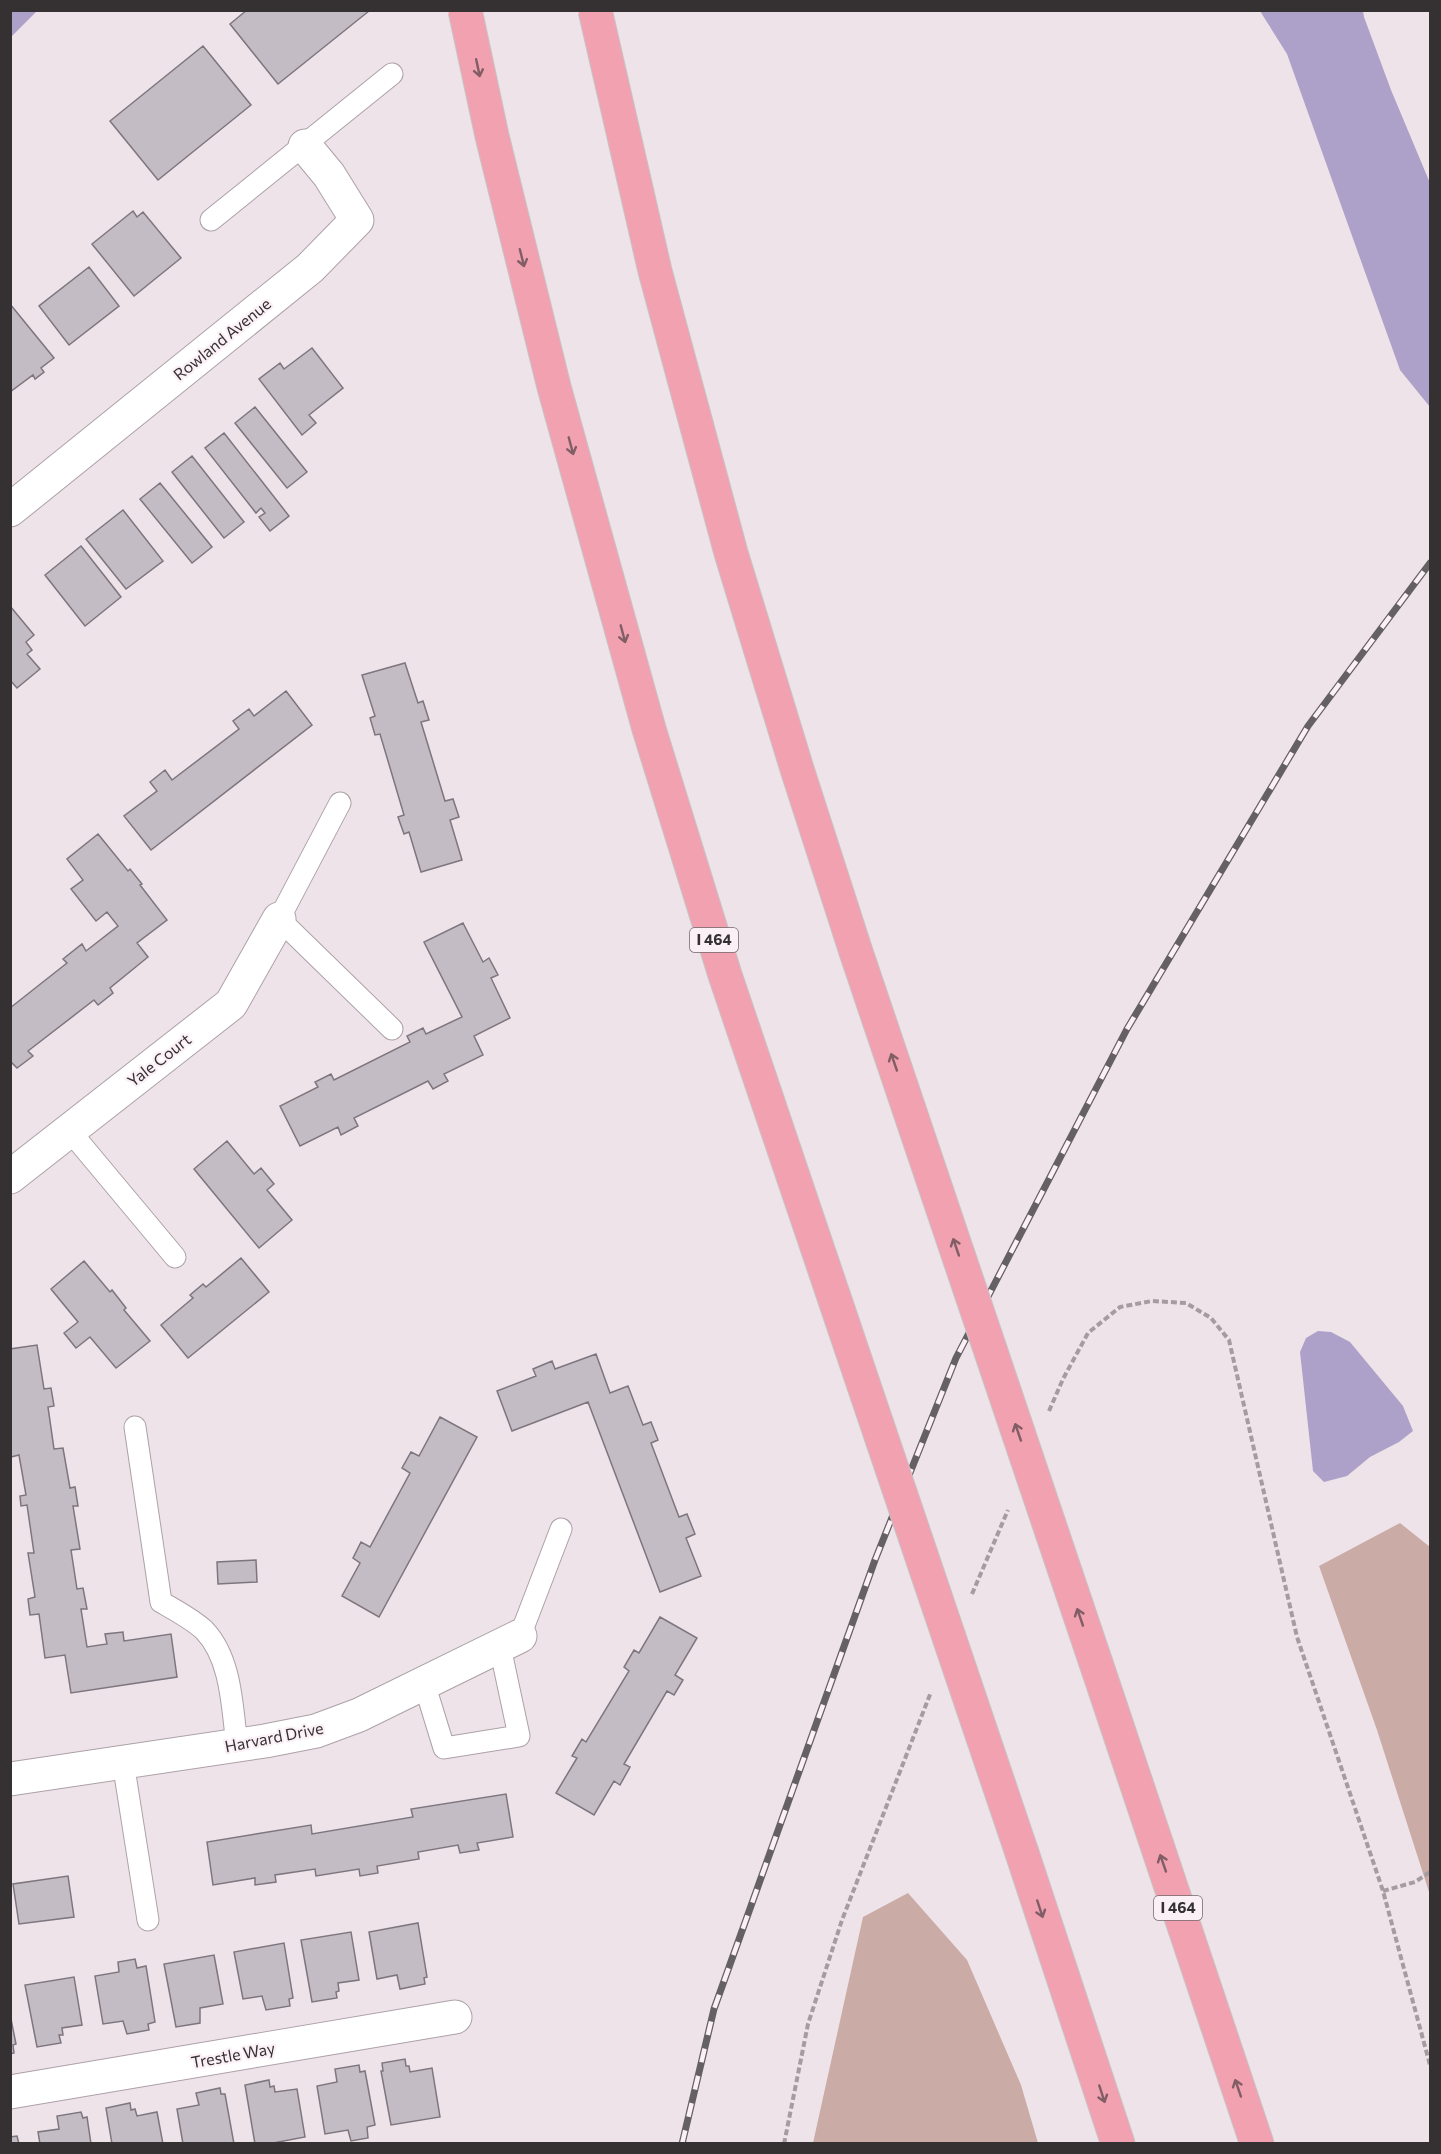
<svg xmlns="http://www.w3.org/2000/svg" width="1441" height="2154" viewBox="0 0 1441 2154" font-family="Commissioner,sans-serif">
<rect width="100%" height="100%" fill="#eee3e9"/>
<path fill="#caaba6" d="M 1400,1523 L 1430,1547 L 1430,1895 L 1377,1730 L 1319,1566 Z
M 908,1893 L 967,1960 L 1021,2085 L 1038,2143 L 813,2143 L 863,1917 Z"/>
<path fill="#ada1c9" d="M 11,10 L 37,10 L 37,11 L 11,37 Z
M 1260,11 L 1363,11 L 1364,17 L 1391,90 L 1430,183 L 1430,407 L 1400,370 L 1287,54 Z
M 1318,1331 L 1331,1332 L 1350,1342 L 1403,1406 L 1413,1431 L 1399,1442 L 1370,1457 L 1347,1476 L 1324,1482 L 1313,1471 L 1300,1352 L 1306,1338 Z"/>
<path fill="#c3bcc4" stroke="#7d767e" stroke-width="1.5" d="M 247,10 L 369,10 L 369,11 L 278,84 L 230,24 Z
M 203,46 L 251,105 L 158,180 L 110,121 Z
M 133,211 L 137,217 L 143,212 L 181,258 L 134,296 L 92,244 Z
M 89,267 L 119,306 L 69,345 L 39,306 Z
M 10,304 L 54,358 L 41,368 L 44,372 L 35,379 L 33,375 L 10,392 Z
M 312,348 L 343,388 L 309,415 L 316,423 L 302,435 L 259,379 L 280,363 L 284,369 Z
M 255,407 L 307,472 L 287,488 L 235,423 Z
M 224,433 L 289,516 L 270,531 L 259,517 L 265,513 L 261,508 L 256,513 L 205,448 Z
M 192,456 L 244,522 L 224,538 L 172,472 Z
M 160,483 L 212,547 L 192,563 L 140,499 Z
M 123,510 L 163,561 L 126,589 L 86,539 Z
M 81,546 L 121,597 L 85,626 L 45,575 Z
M 10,606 L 34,635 L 26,642 L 32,650 L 27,654 L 40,669 L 17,688 L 10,680 Z
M 405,663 L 418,703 L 423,701 L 429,720 L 421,722 L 445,801 L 453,799 L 459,817 L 450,820 L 462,860 L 421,872 L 409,832 L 404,834 L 398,817 L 404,815 L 380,734 L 375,735 L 370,718 L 375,716 L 362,675 Z
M 286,691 L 312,725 L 151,850 L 124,816 L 157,791 L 150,782 L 165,770 L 172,780 L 239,729 L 233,721 L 249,709 L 254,716 Z
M 98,834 L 128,871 L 130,869 L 142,884 L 140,885 L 167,920 L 137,943 L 148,957 L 110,988 L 113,993 L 98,1005 L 94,1000 L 28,1051 L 33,1056 L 17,1068 L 12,1063 L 10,1064 L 10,1008 L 67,963 L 63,959 L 82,944 L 86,951 L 118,926 L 107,912 L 96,921 L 71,889 L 83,880 L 67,859 Z
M 463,923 L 483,962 L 489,958 L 498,975 L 491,978 L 510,1018 L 474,1036 L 483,1055 L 444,1074 L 448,1081 L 433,1089 L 428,1081 L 354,1118 L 358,1126 L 341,1135 L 338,1127 L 300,1146 L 280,1106 L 318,1087 L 315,1082 L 331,1074 L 334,1080 L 410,1042 L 407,1036 L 423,1028 L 426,1034 L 462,1017 L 424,942 Z
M 227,1141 L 254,1174 L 261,1168 L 274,1184 L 267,1190 L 292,1220 L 259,1248 L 194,1169 Z
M 241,1258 L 269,1292 L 188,1358 L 161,1325 L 193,1298 L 190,1295 L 203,1284 L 206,1287 Z
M 84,1261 L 110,1292 L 112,1290 L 126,1308 L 124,1310 L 150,1341 L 116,1368 L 90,1337 L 76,1348 L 64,1333 L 78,1322 L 51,1289 Z
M 37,1345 L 44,1389 L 51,1388 L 54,1406 L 48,1407 L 54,1449 L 63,1448 L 70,1488 L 75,1487 L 78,1506 L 73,1506 L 80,1549 L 71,1550 L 77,1589 L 83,1588 L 87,1609 L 81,1609 L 87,1647 L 107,1644 L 105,1634 L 123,1632 L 124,1641 L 171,1634 L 177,1677 L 71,1693 L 65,1655 L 45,1658 L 39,1614 L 30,1615 L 28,1599 L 35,1597 L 28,1553 L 34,1553 L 27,1505 L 21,1506 L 20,1496 L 26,1495 L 19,1455 L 11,1457 L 10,1453 L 10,1349 Z
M 596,1354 L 610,1393 L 628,1386 L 643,1425 L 651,1422 L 658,1440 L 651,1443 L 679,1517 L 687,1514 L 695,1534 L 686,1538 L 701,1576 L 660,1592 L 588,1402 L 512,1431 L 497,1391 L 536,1376 L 533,1369 L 552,1361 L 555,1369 Z
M 440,1417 L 477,1437 L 379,1617 L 342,1596 L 360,1563 L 353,1558 L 361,1542 L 370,1547 L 410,1473 L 402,1468 L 411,1452 L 419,1456 Z
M 256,1560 L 257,1582 L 218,1584 L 217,1562 Z
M 660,1617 L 697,1638 L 675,1675 L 683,1680 L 674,1695 L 667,1691 L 624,1764 L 630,1767 L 620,1785 L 614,1781 L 594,1815 L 556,1793 L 577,1758 L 572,1756 L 582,1739 L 586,1742 L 629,1671 L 624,1667 L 634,1650 L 639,1653 Z
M 506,1794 L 513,1837 L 477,1843 L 479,1850 L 460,1853 L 458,1845 L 418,1852 L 419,1859 L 377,1866 L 378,1873 L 360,1876 L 359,1869 L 316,1876 L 315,1869 L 275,1875 L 276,1882 L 255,1885 L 255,1878 L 213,1885 L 207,1842 L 311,1825 L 312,1834 L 413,1817 L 411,1809 Z
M 68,1876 L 74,1917 L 19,1924 L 13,1884 Z
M 418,1923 L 427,1977 L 424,1978 L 425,1984 L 400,1989 L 397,1975 L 377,1979 L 369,1932 Z
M 351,1932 L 359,1980 L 338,1983 L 339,1991 L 336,1992 L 337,1998 L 312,2002 L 301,1940 Z
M 284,1943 L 293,1998 L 289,1999 L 290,2006 L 266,2010 L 262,1996 L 243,1999 L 234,1952 Z
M 214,1955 L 223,2004 L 200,2008 L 200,2023 L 176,2027 L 164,1964 Z
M 135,1959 L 137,1968 L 146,1966 L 155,2022 L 148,2024 L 149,2030 L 127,2034 L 123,2021 L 103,2024 L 95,1976 L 119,1972 L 118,1962 Z
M 74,1977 L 82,2025 L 62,2028 L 63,2035 L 59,2035 L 61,2043 L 37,2047 L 25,1985 Z
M 10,2014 L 16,2044 L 13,2045 L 14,2053 L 10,2054 Z
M 405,2059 L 406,2066 L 409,2066 L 410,2072 L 432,2068 L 440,2117 L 391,2125 L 381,2071 L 383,2071 L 382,2063 Z
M 359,2065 L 360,2072 L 365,2071 L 375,2125 L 367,2127 L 368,2138 L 351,2141 L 348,2130 L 325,2134 L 317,2086 L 337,2082 L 335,2069 Z
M 269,2080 L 270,2087 L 274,2086 L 275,2092 L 297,2089 L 305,2137 L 268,2144 L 255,2144 L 245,2085 Z
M 220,2088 L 221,2094 L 225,2094 L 234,2144 L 183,2144 L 177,2109 L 199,2105 L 196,2093 Z
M 130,2103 L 131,2110 L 135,2109 L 137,2116 L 157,2112 L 163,2144 L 112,2144 L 106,2108 Z
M 81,2112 L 83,2118 L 87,2117 L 91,2144 L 40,2144 L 38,2132 L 59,2129 L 57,2116 Z
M 17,2136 L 19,2144 L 10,2144 L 10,2137 Z"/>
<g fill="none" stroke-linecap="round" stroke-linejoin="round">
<g stroke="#aca1a7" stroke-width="23">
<path id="lane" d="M 211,220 L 392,74
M 340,803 L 279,919 L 392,1029
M 69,1130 L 175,1257
M 135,1427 L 161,1602 C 175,1610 192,1619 204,1630 C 232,1659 232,1708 237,1745
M 520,1636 L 561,1529
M 424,1683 L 444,1748 L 519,1736 L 500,1647
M 123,1762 L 148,1920"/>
</g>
<g stroke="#aca1a7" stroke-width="35">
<path id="street" d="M 10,510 L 310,268 L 357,220 L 329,175 L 305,146
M 10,1177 L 231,1004 L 279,919
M 10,1779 L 265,1741 L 316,1731 L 359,1715 L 520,1636
M 10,2092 L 455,2017"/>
</g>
<g stroke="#c6c5c6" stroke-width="35">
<path id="highway" d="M 1099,1672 L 1257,2144
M 1022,1853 L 1118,2144"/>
</g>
<path stroke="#a49ca1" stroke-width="4" stroke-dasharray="6 3" stroke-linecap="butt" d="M 1049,1411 L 1063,1379 L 1088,1333 L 1120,1307 L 1152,1301 L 1186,1303 L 1211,1318 L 1229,1340 L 1297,1637 L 1383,1891 L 1430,2065
M 972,1594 L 1008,1510
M 1383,1891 L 1415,1882 L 1430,1872
M 784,2144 L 808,2024 L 842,1920 L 931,1692"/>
<use href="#lane" stroke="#fff" stroke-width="21"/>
<use href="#street" stroke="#fff" stroke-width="33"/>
<use href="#highway" stroke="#f2a1b0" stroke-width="33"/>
<g stroke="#656063" stroke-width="7">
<path id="rail" d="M 682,2144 L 714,2009 L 875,1560 L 956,1358 L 1127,1029 L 1308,726 L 1430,563"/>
</g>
<use href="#rail" stroke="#fbf0f6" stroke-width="4.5" stroke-dasharray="14" stroke-linecap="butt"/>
<g stroke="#c6c5c6" stroke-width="35" stroke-linecap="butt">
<path id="highway-bridge" d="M 465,10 L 492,136 L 554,387 L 649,729 L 725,975 L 1022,1853
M 595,10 L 655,271 L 731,553 L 797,769 L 856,952 L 1099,1672"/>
</g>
<use href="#highway-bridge" stroke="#f2a1b0" stroke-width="33"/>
</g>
<defs><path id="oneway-shaft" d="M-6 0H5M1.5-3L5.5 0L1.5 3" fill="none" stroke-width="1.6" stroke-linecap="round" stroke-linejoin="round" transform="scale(1.5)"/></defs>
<g stroke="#815e65">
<use href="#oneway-shaft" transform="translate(478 68) rotate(78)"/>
<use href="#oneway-shaft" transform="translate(522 258) rotate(76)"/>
<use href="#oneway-shaft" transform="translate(571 446) rotate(75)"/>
<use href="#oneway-shaft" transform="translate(623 634) rotate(75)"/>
<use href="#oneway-shaft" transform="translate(894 1062) rotate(-109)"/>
<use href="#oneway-shaft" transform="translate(956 1247) rotate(-109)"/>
<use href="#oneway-shaft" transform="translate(1018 1432) rotate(-109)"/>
<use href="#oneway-shaft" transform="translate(1080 1617) rotate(-109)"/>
<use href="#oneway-shaft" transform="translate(1163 1863) rotate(-109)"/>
<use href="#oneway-shaft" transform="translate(1040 1909) rotate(72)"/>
<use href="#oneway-shaft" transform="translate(1238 2088) rotate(-109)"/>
<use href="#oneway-shaft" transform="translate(1102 2094) rotate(72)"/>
</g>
<g text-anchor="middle" stroke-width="4.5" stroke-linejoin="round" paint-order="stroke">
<g fill="#fbf0f6" stroke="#706a6e" stroke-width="1.5">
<rect x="690" y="928" width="48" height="24" rx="4.5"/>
<rect x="1154" y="1896" width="48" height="24" rx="4.5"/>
</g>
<g font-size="15" font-weight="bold" fill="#353133">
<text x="714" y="945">I 464</text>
<text x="1178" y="1913">I 464</text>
</g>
<g font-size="16" fill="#353133" stroke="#fbf0f6">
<text transform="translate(222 339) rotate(-39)" y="6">Rowland Avenue</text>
<text transform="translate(159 1060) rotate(-38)" y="6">Yale Court</text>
<text transform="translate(274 1737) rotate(-11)" y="6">Harvard Drive</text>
<text transform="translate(233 2055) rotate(-10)" y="6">Trestle Way</text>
</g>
</g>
<rect width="1441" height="2154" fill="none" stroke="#353133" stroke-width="24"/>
</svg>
